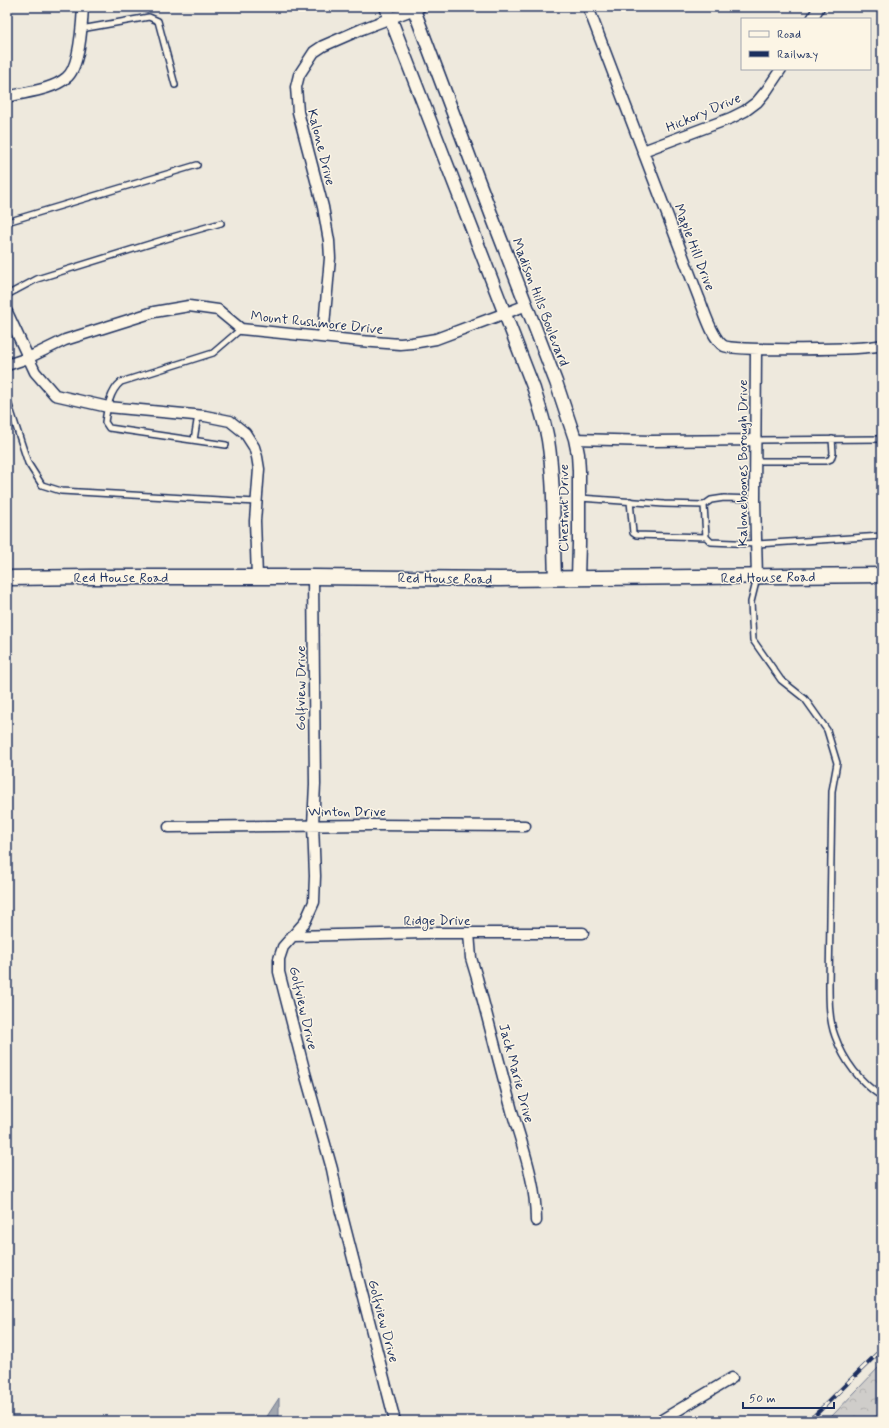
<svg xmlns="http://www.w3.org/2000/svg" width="889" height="1428" viewBox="0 0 889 1428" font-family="Mynerve,sans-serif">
<defs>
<pattern id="forest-crowns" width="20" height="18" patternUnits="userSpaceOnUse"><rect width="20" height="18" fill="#cfcdca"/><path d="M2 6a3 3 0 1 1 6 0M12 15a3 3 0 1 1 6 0" fill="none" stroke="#b1b0b0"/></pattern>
</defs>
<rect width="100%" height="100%" fill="#eee9dd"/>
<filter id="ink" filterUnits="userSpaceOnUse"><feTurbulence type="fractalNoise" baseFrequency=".025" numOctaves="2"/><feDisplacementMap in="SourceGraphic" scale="8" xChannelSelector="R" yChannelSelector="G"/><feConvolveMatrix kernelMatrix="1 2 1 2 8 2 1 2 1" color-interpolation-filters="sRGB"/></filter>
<g filter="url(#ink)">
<path fill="url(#forest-crowns)" stroke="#757e94" d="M 882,1364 L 882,1421 L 826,1421 L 831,1417 Z"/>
<path fill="#a2a7af" stroke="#6c778f" d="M 279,1398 L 279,1421 L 264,1421 Z"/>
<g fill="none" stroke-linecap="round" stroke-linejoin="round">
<g stroke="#1b2f5e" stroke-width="8">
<path id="service" d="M 81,29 L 149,17 L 158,21 L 175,85
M 7,222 L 197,165
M 7,295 L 37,279 L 169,238 L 221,223
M 7,399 L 28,463 L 42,485 L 61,491 L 256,502
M 194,440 L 198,415
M 756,440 L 882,439
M 226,445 L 109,428 L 105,422 C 107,408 110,391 121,382 L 213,353 L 241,329
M 756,461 L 826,461 L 831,459 L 833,453 L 832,439
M 580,498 L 664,504 L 704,505 L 711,500 L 724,498 L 755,499
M 630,501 L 633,533 L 636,535 L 706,537 L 711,542 L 757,544 L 882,536
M 704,505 L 706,537
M 757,578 L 751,602 L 753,640 L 781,680 L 805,699 L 827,730 L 837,763 L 832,791 L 829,984 C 829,1001 829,1020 835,1036 C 844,1061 860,1082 882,1097"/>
</g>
<g stroke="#1b2f5e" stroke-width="13">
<path id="minor" d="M 588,7 L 699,298 C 704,310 712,339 724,346 C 734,351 867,350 882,345
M 812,19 L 819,7
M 7,97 C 25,92 52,90 66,78 C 80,68 82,24 83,7
M 643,151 L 731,118 L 745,111 L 757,102 L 767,90 L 781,69
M 7,312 L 35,372 L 55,395 L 108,407 L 205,416 L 230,421 L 245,433 L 254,447 L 257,457 L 259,469 L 255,521 L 257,577
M 323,337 L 330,258 L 329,241 L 323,207 L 298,112 L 296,87 L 299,75 L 314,52 L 323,46 L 362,29 L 420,7
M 756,349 L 755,499 L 757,577
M 7,365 L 28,358 L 65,340 L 154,312 L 189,306 L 218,310 L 241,329 L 360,341 L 400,344 L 412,343 L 436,339 L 527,305
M 575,439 L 651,441 L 756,440
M 313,577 L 315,784 L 313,825 L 315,876 L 314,902 L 305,922 L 283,947 L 279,959 L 279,972 L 305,1073 L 332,1169 L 340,1208 L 395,1421
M 169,827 L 373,825 L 525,826
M 469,933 L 471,958 L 477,978 C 489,1022 500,1067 512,1111 C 523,1148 536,1182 536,1221
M 292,936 L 426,933 L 583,933
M 660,1421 L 732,1378"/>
</g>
<g stroke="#1b2f5e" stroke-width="15">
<path id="tertiary" d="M 386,7 L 534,389 C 539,406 545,422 548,440 C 555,485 553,532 555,578
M 413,7 L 493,219 L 556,382 L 575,439 L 578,454 L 579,471 L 579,544 L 578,577"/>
</g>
<g stroke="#1b2f5e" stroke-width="17">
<path id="secondary" d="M 7,578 L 90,577 L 313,577 L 499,579 L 882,575"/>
</g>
<use href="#service" stroke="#fcf5e5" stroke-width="5"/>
<use href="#minor" stroke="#fcf5e5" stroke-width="10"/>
<use href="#tertiary" stroke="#fcf5e5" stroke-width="12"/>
<use href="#secondary" stroke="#fcf5e5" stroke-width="14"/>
<g stroke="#1b2f5e" stroke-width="4.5">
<path id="rail" d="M 809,1421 L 882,1349"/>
</g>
<use href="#rail" stroke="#fcf5e5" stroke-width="3" stroke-dasharray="9" stroke-linecap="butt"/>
</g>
</g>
<g text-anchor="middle" stroke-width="3" stroke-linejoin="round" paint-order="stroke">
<g font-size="14" fill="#1b2f5e" stroke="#fcf5e5">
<text transform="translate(703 112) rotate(-23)" y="5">Hickory Drive</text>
<text transform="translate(322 147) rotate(76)" y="5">Kalone Drive</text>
<text transform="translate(695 247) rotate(69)" y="5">Maple Hill Drive</text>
<text transform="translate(541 302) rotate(69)" y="5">Madison Hills Boulevard</text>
<text transform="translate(317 322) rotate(6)" y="5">Mount Rushmore Drive</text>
<text transform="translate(742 463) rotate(-90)" y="5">Kaloneboones Borough Drive</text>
<text transform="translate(563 508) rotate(-90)" y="5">Chestnut Drive</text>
<text x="121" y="582">Red House Road</text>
<text transform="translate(768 577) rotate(-1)" y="5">Red House Road</text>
<text transform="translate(445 578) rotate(1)" y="5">Red House Road</text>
<text transform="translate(300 688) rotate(-90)" y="5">Golfview Drive</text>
<text x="347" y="816">Winton Drive</text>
<text x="437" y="925">Ridge Drive</text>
<text transform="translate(304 1008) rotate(77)" y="5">Golfview Drive</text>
<text transform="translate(517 1073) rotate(75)" y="5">Jack Marie Drive</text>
<text transform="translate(384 1321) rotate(75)" y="5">Golfview Drive</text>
</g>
</g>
<rect width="889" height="1428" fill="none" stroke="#fcf5e5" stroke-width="24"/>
<rect x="12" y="12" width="865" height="1404" fill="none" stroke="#1b2f5e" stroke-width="1.5" filter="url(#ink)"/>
<rect x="741" y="18" width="130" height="52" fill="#fcf5e5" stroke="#a2a6af"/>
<rect x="749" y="31" width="20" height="6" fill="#fcf5e5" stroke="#a2a6af"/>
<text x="777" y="38" font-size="12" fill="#1b2f5e">Road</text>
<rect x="749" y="51" width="20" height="6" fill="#1b2f5e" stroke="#a2a6af"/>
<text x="777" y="58" font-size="12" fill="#1b2f5e">Railway</text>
<path d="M743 1402v6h91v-6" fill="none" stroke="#1b2f5e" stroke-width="2"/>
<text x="749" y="1402" font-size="12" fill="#1b2f5e" stroke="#fcf5e5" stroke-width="3" paint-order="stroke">50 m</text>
</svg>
